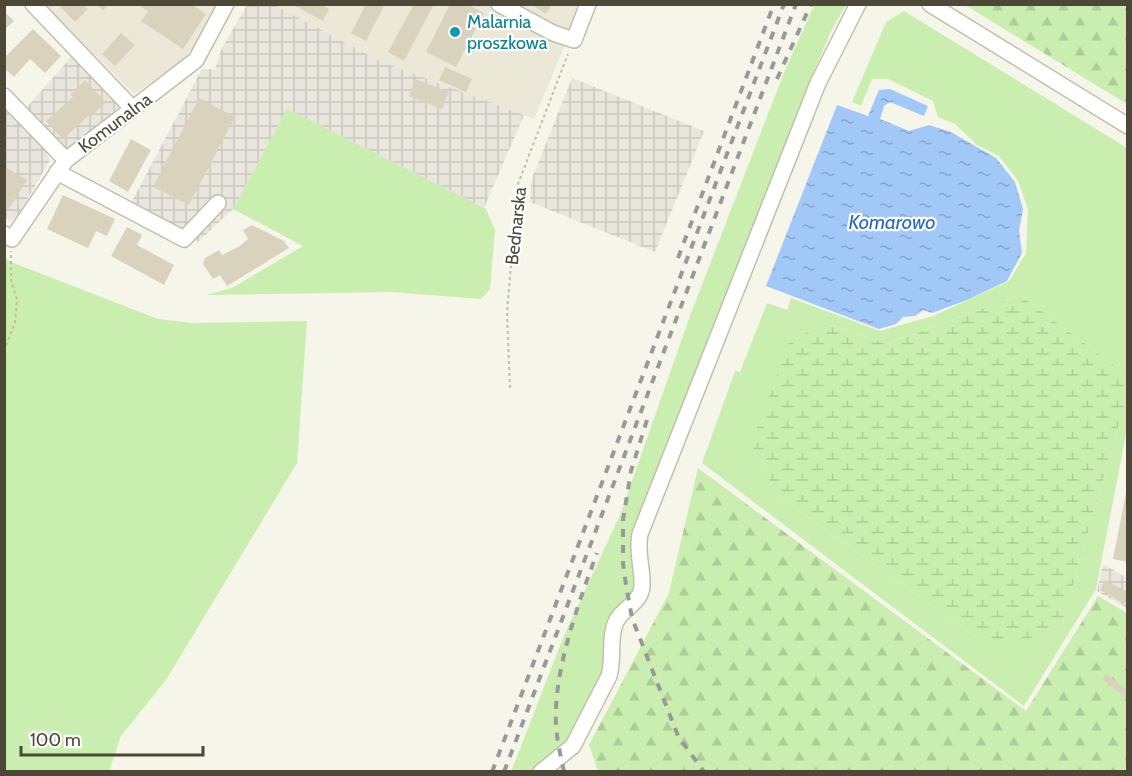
<svg xmlns="http://www.w3.org/2000/svg" width="1132" height="776" viewBox="0 0 1132 776" font-family="Cabin,sans-serif">
<defs>
<pattern id="industrial-grid" width="8" height="8" patternUnits="userSpaceOnUse" patternTransform="scale(1.5)"><rect width="8" height="8" fill="#e9e6de"/><path d="M0 4h8M4 0v8" fill="none" stroke="#cac7bf"/></pattern>
<pattern id="forest-firs" width="22" height="20" patternUnits="userSpaceOnUse" patternTransform="scale(1.5)"><rect width="22" height="20" fill="#c9eeb0"/><path d="M5 1l3.5 6h-7zM16 11l3.5 6h-7z" fill="#aecd98"/></pattern>
<pattern id="wetland-marsh" width="20" height="14" patternUnits="userSpaceOnUse" patternTransform="scale(1.5)"><rect width="20" height="14" fill="#c9eeb0"/><path d="M1 5h8M5 5V1M11 12h8M15 12V8" fill="none" stroke="#aecd98"/></pattern>
<pattern id="water-ripples" width="26" height="14" patternUnits="userSpaceOnUse" patternTransform="scale(1.5)"><rect width="26" height="14" fill="#a2c8f8"/><path d="M2 4q2-2 4 0t4 0M15 11q2-2 4 0t4 0" fill="none" stroke="#86a4ca"/></pattern>
</defs>
<rect width="100%" height="100%" fill="#f6f5ea"/>
<path fill="#ebe8d8" d="M 45,5 L 227,5 L 183,60 L 134,94 Z
M 274,5 L 582,5 L 534,119 L 382,62 Z"/>
<path fill="url(#industrial-grid)" d="M 247,5 L 274,5 L 382,62 L 524,115 L 484,208 L 287,109 L 233,209 L 198,242 L 130,205 L 202,69 L 215,69 L 221,50 Z
M 73,55 L 121,105 L 68,152 L 43,144 L 50,160 L 17,217 L 10,221 L 4,217 L 4,87 L 26,108 Z
M 572,78 L 704,131 L 655,252 L 530,202 L 531,181 Z
M 1103,564 L 1127,578 L 1127,608 L 1097,591 Z"/>
<path fill="#c9eeb0" d="M 814,5 L 846,5 L 832,29 L 809,83 L 633,539 L 636,585 C 632,601 614,607 608,621 C 602,634 607,650 605,663 C 603,676 579,730 570,740 C 559,752 543,760 530,771 L 511,772 L 563,638 L 620,515 L 690,316 L 783,75 Z
M 904,11 L 1127,148 L 1127,375 L 1020,295 L 887,344 L 823,323 L 751,444 L 777,495 L 982,641 L 1061,627 L 1127,396 L 1127,429 L 1096,589 L 1024,706 L 702,463 L 735,371 L 740,372 L 767,303 L 787,310 L 791,298 L 880,331 L 933,316 L 1009,281 L 1026,253 L 1028,209 L 1018,181 L 999,156 L 977,145 L 955,124 L 938,117 L 933,101 L 888,79 L 872,79 L 861,106 L 852,102 L 886,22 Z
M 287,109 L 486,209 L 495,230 L 490,289 L 481,299 L 391,292 L 206,295 L 232,288 L 303,246 L 233,209 Z
M 5,257 L 11,262 L 158,319 L 192,323 L 307,321 L 297,463 L 166,680 L 121,736 L 109,771 L 5,771 Z"/>
<path fill="url(#forest-firs)" d="M 965,5 L 1127,5 L 1127,104 Z
M 698,468 L 1026,711 L 1098,596 L 1127,613 L 1127,771 L 598,771 L 589,745 L 669,593 Z"/>
<path fill="url(#wetland-marsh)" d="M 1020,295 L 1127,375 L 1127,396 L 1061,627 L 1022,641 L 982,641 L 777,495 L 751,444 L 789,343 L 823,323 L 887,344 Z"/>
<path fill="url(#water-ripples)" d="M 890,89 L 928,106 L 924,116 L 890,102 L 884,106 L 880,119 L 909,131 L 929,125 L 951,132 L 996,158 L 1015,182 L 1023,209 L 1019,231 L 1022,253 L 1007,281 L 967,300 L 948,307 L 932,313 L 923,310 L 915,316 L 903,317 L 896,324 L 879,329 L 766,286 L 837,105 L 868,116 L 879,90 Z"/>
<path fill="#d9d3be" d="M 58,4 L 83,4 L 88,9 L 75,22 Z
M 97,4 L 109,4 L 103,11 Z
M 142,4 L 191,4 L 206,14 L 183,49 L 141,21 L 148,11 L 141,7 Z
M 296,4 L 321,4 L 329,9 L 323,21 L 295,6 Z
M 366,4 L 385,4 L 366,41 L 351,33 Z
M 414,4 L 434,4 L 404,61 L 388,52 Z
M 450,4 L 467,4 L 484,13 L 456,67 L 426,52 Z
M 531,4 L 552,4 L 546,14 Z
M 4,11 L 14,21 L 4,30 Z
M 33,29 L 61,56 L 45,73 L 30,59 L 14,77 L 4,68 L 4,58 Z
M 121,33 L 135,45 L 115,66 L 102,54 Z
M 445,67 L 472,79 L 466,92 L 439,80 Z
M 415,79 L 449,92 L 442,109 L 409,96 Z
M 85,80 L 106,102 L 91,117 L 89,115 L 63,139 L 46,121 L 73,97 L 70,95 Z
M 199,98 L 235,117 L 189,205 L 153,187 Z
M 131,139 L 151,150 L 128,192 L 109,181 Z
M 4,166 L 27,180 L 8,210 L 4,208 Z
M 63,195 L 115,219 L 107,236 L 96,231 L 88,248 L 47,229 Z
M 252,225 L 284,241 L 289,248 L 227,286 L 220,275 L 213,279 L 203,264 L 205,258 L 219,250 L 222,255 L 240,246 L 248,239 L 243,230 Z
M 127,227 L 142,235 L 137,245 L 174,265 L 164,285 L 111,256 Z
M 1126,493 L 1128,493 L 1128,562 L 1113,559 Z
M 1105,580 L 1128,592 L 1128,606 L 1100,590 Z
M 1106,674 L 1128,691 L 1125,697 L 1102,679 Z"/>
<g fill="none" stroke-linecap="round" stroke-linejoin="round">
<g stroke="#c3bfab" stroke-width="18">
<path id="minor" d="M 33,4 L 133,109
M 499,4 L 553,33 L 574,40 L 588,4
M 930,4 L 1128,126
M 4,96 L 66,160
M 57,172 L 184,239 L 218,203
M 4,234 L 12,239 L 66,160 L 196,60 L 226,4
M 541,772 L 573,746 L 609,676 C 614,659 609,640 615,624 C 620,609 641,604 642,586 C 643,568 636,552 640,534 L 818,83 L 858,4"/>
</g>
<path stroke="#c7bd9b" stroke-width="2" stroke-dasharray="3 3" stroke-linecap="butt" d="M 4,351 L 15,322 L 17,300 L 11,280 L 11,251
M 510,388 L 507,312 L 518,184 L 568,54"/>
<use href="#minor" stroke="#fff" stroke-width="15"/>
<path stroke="#999" stroke-width="4" stroke-dasharray="8 8" stroke-linecap="butt" d="M 777,79 L 811,4
M 678,258 L 774,4
M 647,420 L 631,471 L 623,520 L 623,563 L 626,585 L 632,618 L 678,736 L 704,772
M 492,772 L 784,4
M 504,772 L 796,4
M 564,772 C 561,757 557,741 556,726 C 553,672 578,604 597,553"/>
</g>
<circle fill="#0f9aa8" stroke="#fff" stroke-width="2" cx="455" cy="32" r="6"/>
<g text-anchor="middle" stroke-width="4.5" stroke-linejoin="round" paint-order="stroke">
<g font-size="18" fill="#0d838f" stroke="#fff" text-anchor="start">
<text x="467" y="28">Malarnia<tspan x="467" dy="21">proszkowa</tspan></text>
</g>
<g font-size="18" fill="#4c4737" stroke="#fff">
<text transform="translate(115 123) rotate(-37)" y="6">Komunalna</text>
<text transform="translate(516 226) rotate(-84)" y="6">Bednarska</text>
</g>
<g font-size="20" font-style="italic" fill="#2369c4" stroke="#fff">
<text x="892" y="229">Komarowo</text>
</g>
</g>
<rect width="1132" height="776" fill="none" stroke="#4c4737" stroke-width="12"/>
<path d="M21 746v9h182v-9" fill="none" stroke="#4c4737" stroke-width="3"/>
<text x="30" y="746" font-size="18" fill="#4c4737" stroke="#ffffff" stroke-width="4.5" paint-order="stroke">100 m</text>
</svg>
